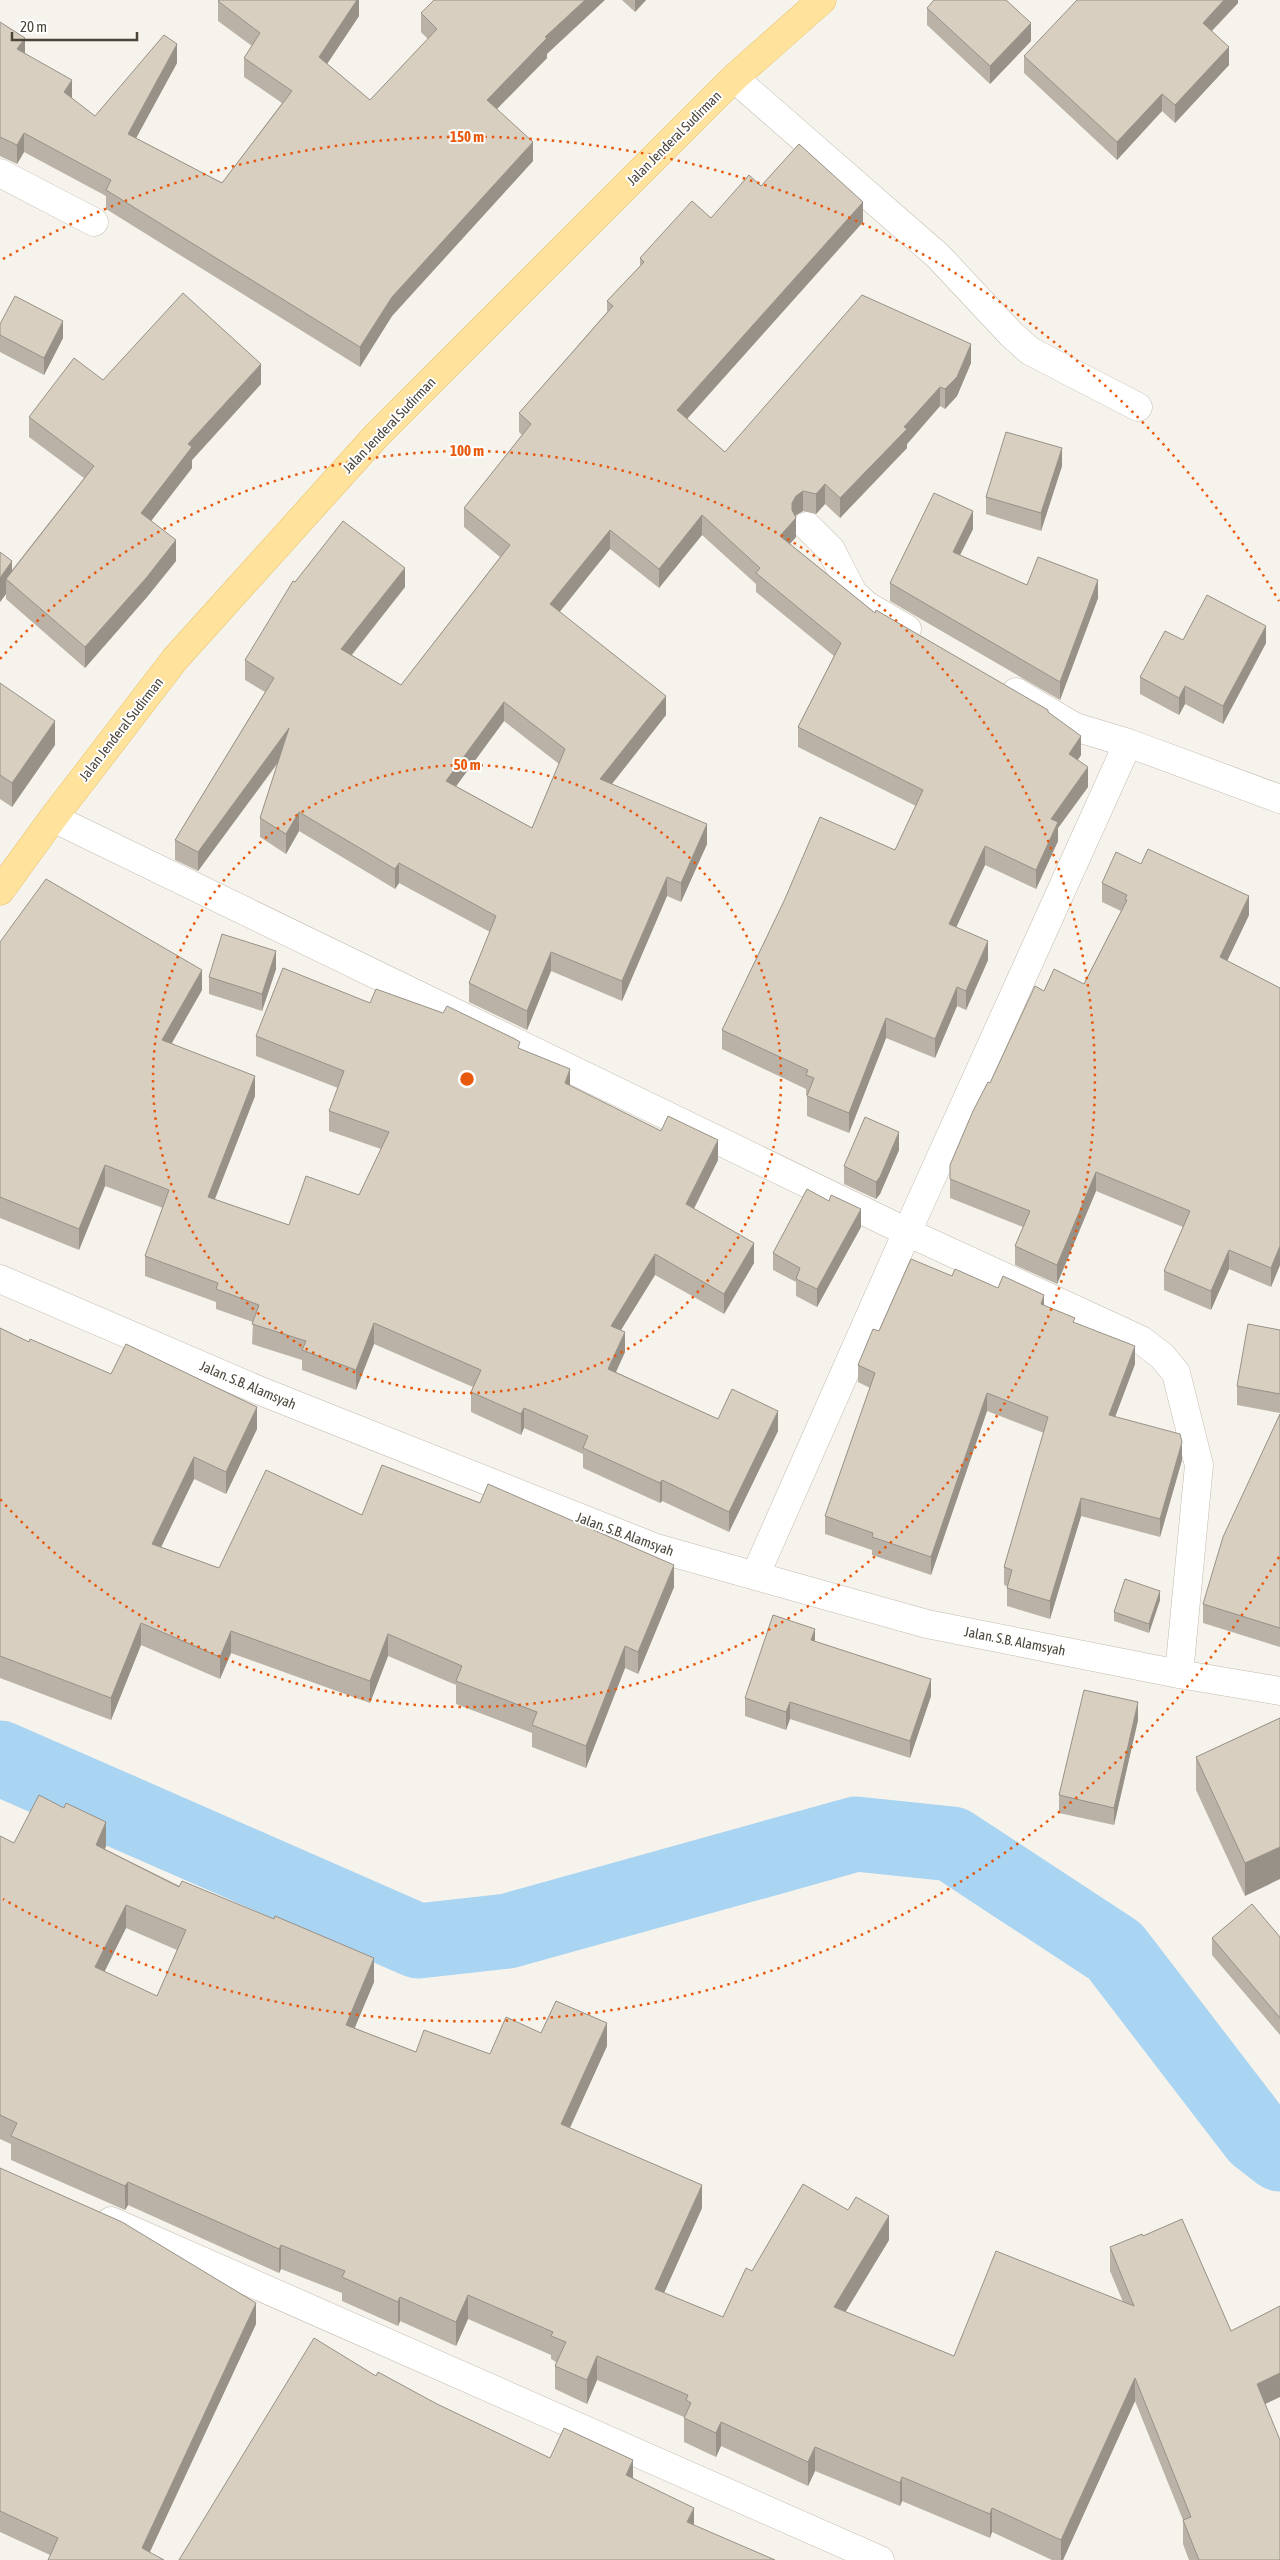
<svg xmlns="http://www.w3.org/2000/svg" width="1280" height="2560" viewBox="0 0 1280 2560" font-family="'Asap Condensed',sans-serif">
<rect width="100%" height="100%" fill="#f6f3ec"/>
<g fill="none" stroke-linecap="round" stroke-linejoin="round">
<path stroke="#a9d4f2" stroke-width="75" d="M 0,1758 L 418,1941 L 508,1931 L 856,1834 L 952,1844 L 1115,1951 L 1257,2136 L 1280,2154"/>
<g stroke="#c2bbae" stroke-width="29">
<path id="minor" d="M 734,78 L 938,256 L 1011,334 L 1030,351 L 1138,407
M 0,173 L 94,222
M 807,526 L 831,550 L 853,593 L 866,605 L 907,629
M 1016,692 L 1075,727 L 1128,743
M 53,818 L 907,1232 L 1141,1340 L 1162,1356 L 1176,1373 L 1199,1465 L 1179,1674
M 0,1279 L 263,1392 L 656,1548 L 927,1624 L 1179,1674 L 1280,1691
M 755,1576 L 907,1232 L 1128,743 L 1280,799
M 111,2221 L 880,2560"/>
</g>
<g stroke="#e6c16a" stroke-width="29">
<path id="major" d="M 0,891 L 53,818 L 175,659 L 376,436 L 734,78 L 822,0"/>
</g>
<use href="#minor" stroke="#fff" stroke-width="28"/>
<use href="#major" stroke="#ffe39c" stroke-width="28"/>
</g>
<path fill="#bab2a6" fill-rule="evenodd" d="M 359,0 L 359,16 L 327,64 L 370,100 L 428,39 L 421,32 L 421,13 L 547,54 L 547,58 L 497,109 L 533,161 L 392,316 L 360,367 L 106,209 L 106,196 L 24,152 L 17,164 L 0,156 L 0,22 L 25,54 L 72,99 L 95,116 L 177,63 L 136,138 L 222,183 L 282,103 L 244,77 L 244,58 L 252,46 L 218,21 L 218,1 Z
M 622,0 L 646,0 L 635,12 Z
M 1238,0 L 1238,3 L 1212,31 L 1229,65 L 1175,123 L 1162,111 L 1117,160 L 1024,73 L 1024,56 Z
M 927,8 L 1031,41 L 990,84 L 927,25 Z
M 761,186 L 863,222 L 687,419 L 725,452 L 971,363 L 957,396 L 945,409 L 940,406 L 907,444 L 907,448 L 840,518 L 825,504 L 816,514 L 803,511 L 795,516 L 796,537 L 790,544 L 875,613 L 1048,712 L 1081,755 L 1078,760 L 1088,787 L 1058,828 L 1058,841 L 1036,889 L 985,865 L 956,927 L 988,960 L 966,1010 L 957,1006 L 935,1058 L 886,1038 L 849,1133 L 807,1116 L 807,1095 L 806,1095 L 806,1089 L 722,1049 L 722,1030 L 895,850 L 916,806 L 798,747 L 798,727 L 834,656 L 756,592 L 756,584 L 702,535 L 659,588 L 610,549 L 559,612 L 666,715 L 612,784 L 707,844 L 681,902 L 667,896 L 622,1001 L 551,971 L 527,1030 L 469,1002 L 469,983 L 490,932 L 399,883 L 395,889 L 299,831 L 286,854 L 260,837 L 260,818 L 278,763 L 198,871 L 175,860 L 175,840 L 265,692 L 245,680 L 245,660 L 295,582 L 405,587 L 352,655 L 401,685 L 500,557 L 464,527 L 464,508 L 522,435 L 519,432 L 519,413 L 607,312 L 607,301 L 640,266 L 640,258 L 711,218 ZM 504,721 L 559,764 L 532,828 L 456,786 Z
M 0,324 L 63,338 L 44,375 L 0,352 Z
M 103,380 L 261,384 L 192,460 L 192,468 L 151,521 L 176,561 L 147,597 L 85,668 L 6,599 L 6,594 L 0,602 L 0,552 L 12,570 L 84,478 L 29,437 L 29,417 Z
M 1062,466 L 1041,531 L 986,514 L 986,497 Z
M 973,529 L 960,555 L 1027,585 L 1098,598 L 1060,700 L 890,601 L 890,583 Z
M 1183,640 L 1266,643 L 1223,724 L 1185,704 L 1179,715 L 1140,694 L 1140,677 Z
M 0,683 L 55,745 L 12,807 L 0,799 Z
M 1102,883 L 1249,915 L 1227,961 L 1280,988 L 1280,1265 L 1271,1287 L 1229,1269 L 1211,1310 L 1164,1290 L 1164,1271 L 1183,1227 L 1096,1191 L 1057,1284 L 1015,1265 L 1015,1246 L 1023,1227 L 950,1198 L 950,1165 L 990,1083 L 1044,991 L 1084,984 L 1121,911 L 1102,902 Z
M 0,942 L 202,990 L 172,1043 L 255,1096 L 214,1199 L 289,1225 L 359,1195 L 381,1149 L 329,1131 L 329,1111 L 338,1088 L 256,1056 L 256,1036 L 370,1003 L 520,1049 L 570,1086 L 718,1160 L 694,1209 L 754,1263 L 724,1314 L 655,1275 L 621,1330 L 625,1352 L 616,1372 L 718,1419 L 778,1431 L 729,1532 L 662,1501 L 660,1503 L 583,1468 L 583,1454 L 524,1428 L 521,1435 L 471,1412 L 471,1392 L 473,1387 L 374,1344 L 356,1390 L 302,1370 L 302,1360 L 252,1344 L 253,1322 L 216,1309 L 216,1302 L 145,1276 L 145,1256 L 163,1208 L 105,1186 L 79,1250 L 0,1218 Z
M 276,969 L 262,1011 L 209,994 L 209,977 Z
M 899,1150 L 880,1194 L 876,1199 L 844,1184 L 844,1166 Z
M 861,1227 L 817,1307 L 796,1296 L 796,1282 L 773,1270 L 773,1253 Z
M 952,1276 L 998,1288 L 1044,1305 L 1075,1323 L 1135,1364 L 1115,1417 L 1182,1460 L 1160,1537 L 1081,1516 L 1050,1619 L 1007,1606 L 1007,1586 L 1004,1585 L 1004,1567 L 1044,1433 L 987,1411 L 931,1575 L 872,1555 L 872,1550 L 825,1534 L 825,1516 L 870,1388 L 858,1382 L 858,1365 L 879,1331 Z
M 0,1328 L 29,1342 L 111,1374 L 257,1429 L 226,1494 L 194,1479 L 161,1547 L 219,1568 L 362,1515 L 674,1587 L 638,1674 L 625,1668 L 586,1768 L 532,1747 L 532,1733 L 456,1704 L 456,1685 L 388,1656 L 370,1703 L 231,1653 L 220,1679 L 141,1645 L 111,1720 L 0,1678 Z
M 1280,1330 L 1280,1413 L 1237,1405 L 1237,1386 Z
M 1280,1414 L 1280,1647 L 1203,1623 L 1203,1604 Z
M 1160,1600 L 1149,1633 L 1114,1621 L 1114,1612 Z
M 815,1641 L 931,1696 L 910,1758 L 790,1719 L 786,1730 L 745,1716 L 745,1698 Z
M 1280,1718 L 1245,1896 L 1196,1790 L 1196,1757 Z
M 1138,1720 L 1114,1825 L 1059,1813 L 1059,1795 Z
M 0,1836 L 14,1843 L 106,1846 L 105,1849 L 374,1982 L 354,2028 L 416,2052 L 490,2054 L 541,2033 L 607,2046 L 570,2128 L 702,2208 L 664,2293 L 723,2317 L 752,2271 L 889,2240 L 845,2312 L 954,2356 L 1123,2302 L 1110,2271 L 1110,2247 L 1143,2236 L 1231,2331 L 1265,2404 L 1280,2560 L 1189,2560 L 1183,2544 L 1183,2520 L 1135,2401 L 1063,2560 L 1052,2560 L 992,2532 L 990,2538 L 902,2501 L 900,2506 L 815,2471 L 808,2486 L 721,2446 L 716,2457 L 684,2442 L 684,2417 L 597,2380 L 587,2404 L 555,2389 L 555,2366 L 556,2362 L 551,2359 L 551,2355 L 468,2319 L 456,2346 L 400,2321 L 398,2326 L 342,2301 L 342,2293 L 281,2269 L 279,2273 L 128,2205 L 125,2210 L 11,2160 L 11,2144 L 0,2139 ZM 126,1928 L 177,1950 L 157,1996 L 104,1972 Z
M 1280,1937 L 1280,2035 L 1212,1955 L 1212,1938 Z
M 0,2168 L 256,2324 L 150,2552 L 50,2555 L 0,2532 Z"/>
<path fill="#979187" d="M 357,0 L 359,0 L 359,16 L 319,76 L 319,57 Z
M 585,0 L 605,0 L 547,54 L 547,58 L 487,119 L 487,100 L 545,37 Z
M 635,0 L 646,0 L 635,12 Z
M 1224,0 L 1238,0 L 1238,3 L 1203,40 L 1203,23 Z
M 1031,23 L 1031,41 L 990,84 L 990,66 Z
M 25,38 L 25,57 L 17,49 Z
M 177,44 L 177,63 L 128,153 L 128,134 Z
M 1229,47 L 1229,65 L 1175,123 L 1175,105 Z
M 72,80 L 72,99 L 64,92 Z
M 1162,94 L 1162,111 L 1117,160 L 1117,142 Z
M 24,133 L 24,152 L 17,164 L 17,145 Z
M 533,142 L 533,161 L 392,316 L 360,367 L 360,347 L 392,297 Z
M 863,202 L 863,222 L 677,430 L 677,410 Z
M 63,321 L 63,338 L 44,375 L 44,358 Z
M 971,344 L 971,363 L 957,396 L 945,409 L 945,389 Z
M 261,364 L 261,384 L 192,460 L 192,468 L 141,534 L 141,513 L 188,444 Z
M 940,387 L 940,406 L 907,444 L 907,448 L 840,518 L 840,498 Z
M 1062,448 L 1062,466 L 1041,531 L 1041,513 Z
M 825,484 L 825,504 L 816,514 L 816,494 Z
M 803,491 L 803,511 L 796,515 L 792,522 L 796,518 L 796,537 L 780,555 L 780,536 L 792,503 L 796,496 Z
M 973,511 L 973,529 L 953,569 L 953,552 Z
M 702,515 L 702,535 L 659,588 L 659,569 Z
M 610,530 L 610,549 L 550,624 L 550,604 Z
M 176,540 L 176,561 L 147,597 L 85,668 L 85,647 Z
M 12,561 L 12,585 L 6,579 L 6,594 L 0,602 L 0,578 Z
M 405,568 L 405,587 L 341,668 L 341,649 Z
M 1098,580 L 1098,598 L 1060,700 L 1060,682 Z
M 1266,626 L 1266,643 L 1223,724 L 1223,706 Z
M 1185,686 L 1185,704 L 1179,715 L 1179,698 Z
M 666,696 L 666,715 L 600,799 L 600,779 Z
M 504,702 L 504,721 L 446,800 L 446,781 Z
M 55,721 L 55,745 L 12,807 L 12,783 Z
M 289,728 L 289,747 L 198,871 L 198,852 Z
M 1081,736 L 1081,755 L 1069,773 L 1069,754 Z
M 1088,767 L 1088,787 L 1058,828 L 1058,841 L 1036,889 L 1036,870 L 1051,819 Z
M 299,812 L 299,831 L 286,854 L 286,834 Z
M 707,824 L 707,844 L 681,902 L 681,883 Z
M 985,846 L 985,865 L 949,943 L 949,924 Z
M 399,863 L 399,883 L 395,889 L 395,869 Z
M 667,877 L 667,896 L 622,1001 L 622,981 Z
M 1249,896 L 1249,915 L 1220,976 L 1220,957 Z
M 988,941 L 988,960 L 966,1010 L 966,991 Z
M 276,951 L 276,969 L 262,1011 L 262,994 Z
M 551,952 L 551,971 L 527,1030 L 527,1011 Z
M 202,970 L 202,990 L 162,1060 L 162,1040 Z
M 957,987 L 957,1006 L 935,1058 L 935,1039 Z
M 886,1018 L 886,1038 L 849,1133 L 849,1113 Z
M 570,1069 L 570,1090 L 565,1083 Z
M 255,1076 L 255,1096 L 208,1217 L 208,1197 Z
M 899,1132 L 899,1150 L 880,1194 L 876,1199 L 876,1182 Z
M 718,1140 L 718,1160 L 686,1224 L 686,1204 Z
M 105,1165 L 105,1186 L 79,1250 L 79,1229 Z
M 1096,1172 L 1096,1191 L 1057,1284 L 1057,1265 Z
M 861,1209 L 861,1227 L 817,1307 L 817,1289 Z
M 754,1243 L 754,1263 L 724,1314 L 724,1294 Z
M 1280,1246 L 1280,1265 L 1271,1287 L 1271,1268 Z
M 1229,1250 L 1229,1269 L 1211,1310 L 1211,1291 Z
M 655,1254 L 655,1275 L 611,1346 L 611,1326 Z
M 1044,1295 L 1044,1313 L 1041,1304 Z
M 374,1323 L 374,1344 L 356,1390 L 356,1370 Z
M 625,1332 L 625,1352 L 608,1389 L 608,1369 Z
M 1135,1346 L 1135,1364 L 1109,1433 L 1109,1415 Z
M 987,1393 L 987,1411 L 931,1575 L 931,1557 Z
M 257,1407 L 257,1429 L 226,1494 L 226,1472 Z
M 524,1408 L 524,1428 L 521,1435 L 521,1414 Z
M 778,1411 L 778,1431 L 729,1532 L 729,1512 Z
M 1182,1442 L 1182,1460 L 1160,1537 L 1160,1519 Z
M 194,1457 L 194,1479 L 152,1566 L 152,1544 Z
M 662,1480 L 662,1501 L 660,1503 L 660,1483 Z
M 1081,1498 L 1081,1516 L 1050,1619 L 1050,1601 Z
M 674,1565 L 674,1587 L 638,1674 L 638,1652 Z
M 1160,1591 L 1160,1600 L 1149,1633 L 1149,1624 Z
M 141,1623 L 141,1645 L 111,1720 L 111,1698 Z
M 815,1629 L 815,1646 L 811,1640 Z
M 231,1631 L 231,1653 L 220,1679 L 220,1657 Z
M 388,1634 L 388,1656 L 370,1703 L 370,1681 Z
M 625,1646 L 625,1668 L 586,1768 L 586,1746 Z
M 931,1679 L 931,1696 L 910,1758 L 910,1741 Z
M 790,1702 L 790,1719 L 786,1730 L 786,1712 Z
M 1138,1702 L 1138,1720 L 1114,1825 L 1114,1808 Z
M 106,1822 L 106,1846 L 96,1868 L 96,1845 Z
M 1280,1847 L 1280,1879 L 1245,1896 L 1245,1863 Z
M 126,1905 L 126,1928 L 95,1991 L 95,1967 Z
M 374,1958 L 374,1982 L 346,2049 L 346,2025 Z
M 607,2023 L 607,2046 L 561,2147 L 561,2124 Z
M 128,2182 L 128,2205 L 125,2210 L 125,2186 Z
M 702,2185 L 702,2208 L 655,2313 L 655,2289 Z
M 889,2216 L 889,2240 L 834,2331 L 834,2307 Z
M 281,2245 L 281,2269 L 279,2273 L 279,2249 Z
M 468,2295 L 468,2319 L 456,2346 L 456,2322 Z
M 400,2297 L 400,2321 L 398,2326 L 398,2302 Z
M 256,2303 L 256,2324 L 146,2560 L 142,2548 Z
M 597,2356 L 597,2380 L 587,2404 L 587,2380 Z
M 1280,2373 L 1280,2397 L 1257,2408 L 1257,2384 Z
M 1135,2378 L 1135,2401 L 1063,2560 L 1061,2560 L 1061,2540 Z
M 721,2422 L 721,2446 L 716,2457 L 716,2433 Z
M 815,2447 L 815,2471 L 808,2486 L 808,2462 Z
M 633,2460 L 633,2481 L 626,2475 Z
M 902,2477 L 902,2501 L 900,2506 L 900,2483 Z
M 694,2508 L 694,2529 L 687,2522 Z
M 992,2508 L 992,2532 L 990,2538 L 990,2514 Z"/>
<path fill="#d8cfc1" stroke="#979187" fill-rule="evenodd" d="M 219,0 L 357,0 L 319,57 L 370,100 L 437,29 L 421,13 L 434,0 L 585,0 L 545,37 L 547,38 L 487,100 L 533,142 L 392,297 L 360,347 L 106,190 L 111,180 L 24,133 L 17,145 L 0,137 L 0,22 L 25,38 L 17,49 L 72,80 L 64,92 L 95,116 L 164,35 L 177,44 L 128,134 L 222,183 L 292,91 L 244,58 L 260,33 L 218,1 Z
M 934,0 L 1006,0 L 1031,23 L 990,66 L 927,8 Z
M 1077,0 L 1224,0 L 1203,23 L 1229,47 L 1175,105 L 1162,94 L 1117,142 L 1024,56 Z
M 799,144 L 863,202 L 677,410 L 725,452 L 862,295 L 971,344 L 957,377 L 945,389 L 940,387 L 904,427 L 907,429 L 840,498 L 825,484 L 816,494 L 803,491 L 796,496 L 792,503 L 792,510 L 796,518 L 780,536 L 875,613 L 876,610 L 1048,710 L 1048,712 L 1081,736 L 1069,754 L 1088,767 L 1051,819 L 1058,822 L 1036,870 L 985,846 L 949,924 L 988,941 L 966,991 L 957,987 L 935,1039 L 886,1018 L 849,1113 L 807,1096 L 814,1078 L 806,1075 L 808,1070 L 722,1030 L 784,901 L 820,817 L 895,850 L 923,790 L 798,727 L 841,643 L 756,573 L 760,568 L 702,515 L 659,569 L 610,530 L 550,604 L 666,696 L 600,779 L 707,824 L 681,883 L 667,877 L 622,981 L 551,952 L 527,1011 L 469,983 L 496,916 L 399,863 L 395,869 L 299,812 L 286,834 L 260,818 L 289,728 L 198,852 L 175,840 L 274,678 L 245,660 L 293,581 L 295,582 L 343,521 L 405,568 L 341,649 L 401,685 L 510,545 L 464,508 L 531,424 L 519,413 L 613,306 L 607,301 L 644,262 L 640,258 L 692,201 L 711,218 L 749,175 L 761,186 ZM 504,702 L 565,749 L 532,828 L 446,781 Z
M 183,293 L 261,364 L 188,444 L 192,447 L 141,513 L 176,540 L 147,577 L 85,647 L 6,579 L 94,466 L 29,417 L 74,358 L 103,380 Z
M 15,296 L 63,321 L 44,358 L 0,335 L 0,324 Z
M 1006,432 L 1062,448 L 1041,513 L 986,497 Z
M 934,493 L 973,511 L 953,552 L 1027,585 L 1038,557 L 1098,580 L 1060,682 L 890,583 Z
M 0,552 L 12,561 L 0,578 Z
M 1207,595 L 1266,626 L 1223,706 L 1185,686 L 1179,698 L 1140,677 L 1165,631 L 1183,640 Z
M 0,683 L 55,721 L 12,783 L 0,775 Z
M 1148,849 L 1249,896 L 1220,957 L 1280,988 L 1280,1246 L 1271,1268 L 1229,1250 L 1211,1291 L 1164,1271 L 1190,1211 L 1096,1172 L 1057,1265 L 1015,1246 L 1030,1211 L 950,1179 L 950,1165 L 973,1111 L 988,1082 L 990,1083 L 1035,986 L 1044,991 L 1054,969 L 1084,984 L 1127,900 L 1125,899 L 1127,895 L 1102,883 L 1116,852 L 1141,864 Z
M 46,879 L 202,970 L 162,1040 L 255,1076 L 208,1197 L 289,1225 L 306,1176 L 359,1195 L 389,1132 L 329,1111 L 344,1071 L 256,1036 L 283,968 L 370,1003 L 376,989 L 443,1013 L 447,1006 L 515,1039 L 520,1042 L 518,1048 L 570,1069 L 565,1083 L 661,1131 L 668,1116 L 718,1140 L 686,1204 L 754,1243 L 724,1294 L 655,1254 L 611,1326 L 625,1332 L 608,1369 L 718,1419 L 732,1389 L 778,1411 L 729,1512 L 662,1480 L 660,1483 L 583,1448 L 588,1436 L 524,1408 L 521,1414 L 471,1392 L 481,1370 L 374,1323 L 356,1370 L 302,1350 L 306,1341 L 252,1324 L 259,1305 L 216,1289 L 218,1283 L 145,1256 L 169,1190 L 105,1165 L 79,1229 L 0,1197 L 0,942 Z
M 222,934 L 276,951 L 262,994 L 209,977 Z
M 865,1117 L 899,1132 L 880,1177 L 876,1182 L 844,1166 Z
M 807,1189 L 829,1201 L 831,1195 L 861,1209 L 817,1289 L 796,1279 L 800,1268 L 773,1253 Z
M 911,1259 L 952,1276 L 955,1269 L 998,1288 L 1003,1276 L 1044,1295 L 1041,1304 L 1075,1318 L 1073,1322 L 1135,1346 L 1109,1415 L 1180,1434 L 1182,1442 L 1160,1519 L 1081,1498 L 1050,1601 L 1007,1588 L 1012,1570 L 1004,1567 L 1048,1417 L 987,1393 L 931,1557 L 872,1537 L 873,1533 L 825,1516 L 875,1373 L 858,1365 L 873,1329 L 879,1331 Z
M 1248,1324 L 1280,1330 L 1280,1394 L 1237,1386 Z
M 0,1328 L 29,1342 L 30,1339 L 111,1374 L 126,1344 L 257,1407 L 226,1472 L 194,1457 L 152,1544 L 219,1568 L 266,1470 L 362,1515 L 382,1465 L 480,1503 L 488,1484 L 674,1565 L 638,1652 L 625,1646 L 586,1746 L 532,1725 L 537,1712 L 456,1681 L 462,1666 L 388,1634 L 370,1681 L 231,1631 L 220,1657 L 141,1623 L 111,1698 L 0,1656 Z
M 1280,1414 L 1280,1628 L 1203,1604 L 1223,1537 Z
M 1125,1579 L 1160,1591 L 1149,1624 L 1114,1612 Z
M 773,1615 L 815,1629 L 811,1640 L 931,1679 L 910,1741 L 790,1702 L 786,1712 L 745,1698 Z
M 1084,1690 L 1138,1702 L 1114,1808 L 1059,1795 Z
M 1280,1718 L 1280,1847 L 1245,1863 L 1196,1757 Z
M 39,1795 L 64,1808 L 66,1803 L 106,1822 L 96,1845 L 179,1887 L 182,1881 L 274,1919 L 275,1916 L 374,1958 L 346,2025 L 416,2052 L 424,2030 L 490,2054 L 506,2017 L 541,2033 L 556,2001 L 607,2023 L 561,2124 L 702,2185 L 655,2289 L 723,2317 L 746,2268 L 752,2271 L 803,2184 L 848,2210 L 856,2197 L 889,2216 L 834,2307 L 954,2356 L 996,2251 L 1134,2306 L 1110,2247 L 1142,2234 L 1143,2236 L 1182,2219 L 1231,2331 L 1280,2306 L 1280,2373 L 1257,2384 L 1280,2440 L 1280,2560 L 1199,2560 L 1183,2520 L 1191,2517 L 1135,2378 L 1061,2540 L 992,2508 L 990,2514 L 902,2477 L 900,2483 L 815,2447 L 808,2462 L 721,2422 L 716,2433 L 684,2418 L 691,2403 L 686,2400 L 688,2395 L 597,2356 L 587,2380 L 555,2366 L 566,2342 L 551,2336 L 553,2332 L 468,2295 L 456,2322 L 400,2297 L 398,2302 L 342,2277 L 345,2271 L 281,2245 L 279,2249 L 128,2182 L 125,2186 L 11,2136 L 17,2123 L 0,2115 L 0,1836 L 14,1843 ZM 126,1905 L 186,1930 L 157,1996 L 95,1967 Z
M 1252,1904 L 1280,1937 L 1280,2018 L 1212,1938 Z
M 0,2168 L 122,2222 L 256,2303 L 142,2548 L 164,2560 L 48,2560 L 58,2538 L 0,2511 Z
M 314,2338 L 376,2376 L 378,2372 L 437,2404 L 550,2458 L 564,2428 L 633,2460 L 626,2475 L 694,2508 L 687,2522 L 775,2560 L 179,2560 Z"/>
<g fill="none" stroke="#e8590c" stroke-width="2.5" stroke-dasharray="2.5 5">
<circle cx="467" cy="1079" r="314"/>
<path d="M0 659A628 628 0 1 1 0 1499"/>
<path d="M1279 1557A942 942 0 0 1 3 1899M3 259A942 942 0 0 1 1279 601"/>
</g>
<g text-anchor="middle" stroke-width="4" stroke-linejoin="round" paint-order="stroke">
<g font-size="14" fill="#4b4439" stroke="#fff">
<text transform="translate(674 138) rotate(-45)" y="5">Jalan Jenderal Sudirman</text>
<text transform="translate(389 425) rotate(-46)" y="5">Jalan Jenderal Sudirman</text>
<text transform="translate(121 729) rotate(-52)" y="5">Jalan Jenderal Sudirman</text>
<text transform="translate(248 1385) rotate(23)" y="5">Jalan. S.B. Alamsyah</text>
<text transform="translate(625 1534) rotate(20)" y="5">Jalan. S.B. Alamsyah</text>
<text transform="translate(1015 1641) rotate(11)" y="5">Jalan. S.B. Alamsyah</text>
</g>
</g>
<circle cx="467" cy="1079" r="8" fill="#e8590c" stroke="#fff" stroke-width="2.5"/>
<g font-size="15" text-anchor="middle" font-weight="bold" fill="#e8590c" stroke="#fff" stroke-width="4" stroke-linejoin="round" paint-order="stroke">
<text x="467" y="142">150 m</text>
<text x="467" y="456">100 m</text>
<text x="467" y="770">50 m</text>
</g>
<path d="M12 32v8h125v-8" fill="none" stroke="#4b4439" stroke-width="2.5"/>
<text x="20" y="32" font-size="15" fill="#4b4439" stroke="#ffffff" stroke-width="4" paint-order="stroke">20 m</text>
</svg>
